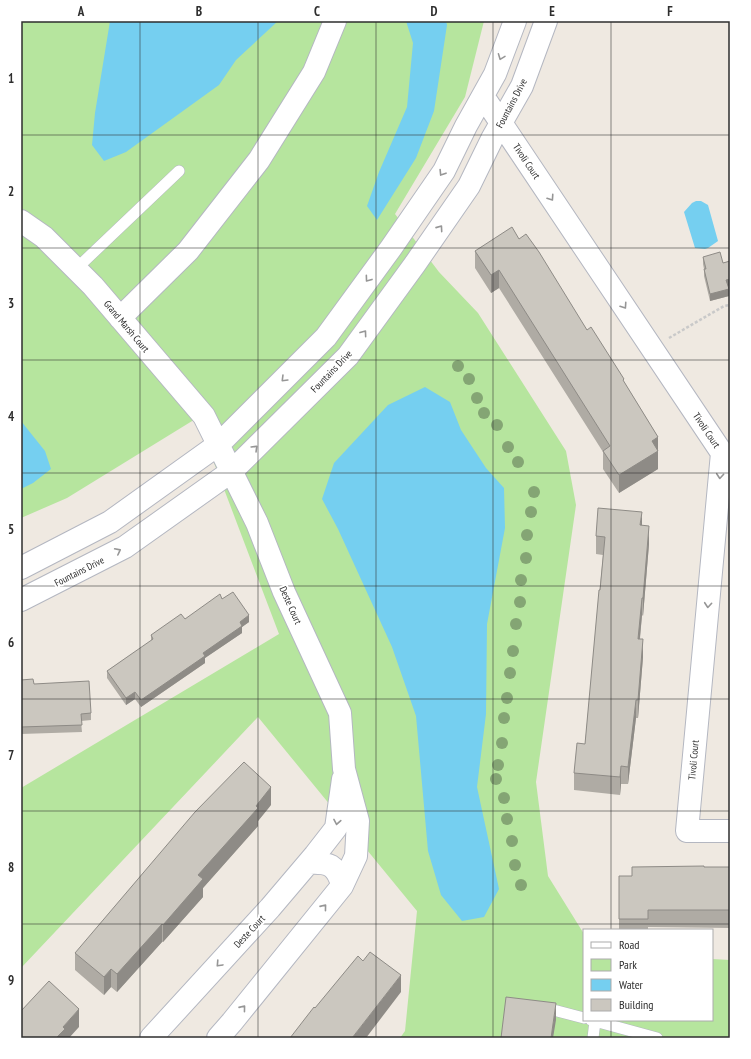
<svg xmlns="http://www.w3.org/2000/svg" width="751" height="1059" viewBox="0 0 751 1059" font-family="'PT Sans Narrow',sans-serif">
<rect width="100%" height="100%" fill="#efe9e1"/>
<path fill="#b6e59e" d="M 21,21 L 484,21 L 465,97 L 395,214 L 439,272 L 478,313 L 566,451 L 576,505 L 536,782 L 548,876 L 584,934 L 584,1020 L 712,1020 L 712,959 L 730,960 L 730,1038 L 400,1038 L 405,1031 L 417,911 L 258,717 L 21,968 L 21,788 L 279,634 L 197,418 L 67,498 L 21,518 Z"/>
<path fill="#75cff0" d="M 110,21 L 278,21 L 236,60 L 219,85 L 126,152 L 104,161 L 92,145 L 95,113 Z
M 406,21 L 446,21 L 447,25 L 434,111 L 416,158 L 377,220 L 367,206 L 379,172 L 407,107 L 413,43 Z
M 696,201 L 701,201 L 708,205 L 718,241 L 708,248 L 705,249 L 695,248 L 684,212 L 692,203 Z
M 425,387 L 450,402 L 461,430 L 486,468 L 504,488 L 505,528 L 487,624 L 486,714 L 477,787 L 499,889 L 484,917 L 462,921 L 441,895 L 428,851 L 416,716 L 392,647 L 338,529 L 322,499 L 334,463 L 388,405 Z
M 21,421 L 45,451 L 51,469 L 33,483 L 21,489 Z"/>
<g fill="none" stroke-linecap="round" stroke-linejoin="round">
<g stroke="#b4b7c1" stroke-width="12">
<path id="lane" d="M 76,269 L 179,171
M 542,1007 L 584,1018
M 591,1020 L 657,1038
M 593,1038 L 595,1021"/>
</g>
<g stroke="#b4b7c1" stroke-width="24">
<path id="street" d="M 483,96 L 722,453 L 687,831 L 730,831
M 21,221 L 44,237 L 93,286 L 204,416 L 257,523 L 284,592 L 340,713 L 344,769 L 358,821 L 356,856 L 342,886 L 232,1022 L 218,1038
M 120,318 L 188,251 L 259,160 L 314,72 L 335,21
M 21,568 L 110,522 L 219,444 L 326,337 L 391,248 L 444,171 L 466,126 L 495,74 L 515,21
M 21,600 L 125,547 L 232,471 L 348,356 L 415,264 L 469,186 L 492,139 L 522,86 L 546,21
M 309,863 C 329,862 336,865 342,884
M 151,1038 L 270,908 L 315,855 L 336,828 L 343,779"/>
</g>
<path stroke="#c9c9c9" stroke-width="2.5" stroke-dasharray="3 2" stroke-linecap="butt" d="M 669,338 L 724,306 L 730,305"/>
<use href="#lane" stroke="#fff" stroke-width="11"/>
<use href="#street" stroke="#fff" stroke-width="22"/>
</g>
<g fill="#84a574">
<circle cx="458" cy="366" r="6"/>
<circle cx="469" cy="379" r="6"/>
<circle cx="477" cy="398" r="6"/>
<circle cx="484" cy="413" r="6"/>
<circle cx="497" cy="425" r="6"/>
<circle cx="508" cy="447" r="6"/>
<circle cx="518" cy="462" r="6"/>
<circle cx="534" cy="492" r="6"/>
<circle cx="531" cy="512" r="6"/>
<circle cx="527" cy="535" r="6"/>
<circle cx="526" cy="558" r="6"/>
<circle cx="521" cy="580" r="6"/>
<circle cx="520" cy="602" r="6"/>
<circle cx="516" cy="624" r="6"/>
<circle cx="513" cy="651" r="6"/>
<circle cx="510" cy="673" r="6"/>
<circle cx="507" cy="698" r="6"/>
<circle cx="504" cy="718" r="6"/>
<circle cx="502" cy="743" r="6"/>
<circle cx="498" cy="765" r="6"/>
<circle cx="496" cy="779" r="6"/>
<circle cx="504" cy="798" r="6"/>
<circle cx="507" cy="819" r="6"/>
<circle cx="512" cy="841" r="6"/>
<circle cx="515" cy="865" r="6"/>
<circle cx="521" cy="885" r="6"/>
</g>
<path fill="#afaba4" d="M 519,239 L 587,330 L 624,382 L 658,437 L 658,469 L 619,493 L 603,469 L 603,452 L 499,288 L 491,293 L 475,268 L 475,251 Z
M 703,257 L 723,263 L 730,261 L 730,286 L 728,286 L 729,296 L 710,301 L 704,276 L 704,269 L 703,264 Z
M 642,525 L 649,544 L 643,616 L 642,615 L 640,639 L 643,657 L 638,718 L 636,718 L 628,784 L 621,784 L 620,795 L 574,790 L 574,773 L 585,744 L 603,555 L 596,554 L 596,536 Z
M 222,599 L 249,622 L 242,627 L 242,633 L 205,658 L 205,663 L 141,707 L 135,699 L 126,705 L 107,678 L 107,671 L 151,641 L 151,635 L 185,619 Z
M 21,680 L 34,684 L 91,713 L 91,720 L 81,721 L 82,732 L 21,734 Z
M 271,805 L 258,821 L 258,826 L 203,888 L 203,897 L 163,942 L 162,942 L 117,992 L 111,987 L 104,995 L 75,970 L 75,953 Z
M 704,867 L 730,867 L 730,928 L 648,927 L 648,930 L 619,930 L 619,876 L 632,876 Z"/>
<path fill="#8e8b86" d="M 499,270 L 499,288 L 491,293 L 491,275 Z
M 730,279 L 730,286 L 726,287 L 726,280 Z
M 729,289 L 729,296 L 710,301 L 710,294 Z
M 658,437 L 658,469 L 619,493 L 619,475 L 652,441 Z
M 642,512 L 642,530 L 640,525 Z
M 649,526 L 649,544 L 643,616 L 643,598 Z
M 642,598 L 642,615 L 638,657 L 638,639 Z
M 249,615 L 249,622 L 242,627 L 242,633 L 205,658 L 205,663 L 141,707 L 141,700 L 203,653 L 240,622 Z
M 643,639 L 643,657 L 638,718 L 638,700 Z
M 135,692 L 135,699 L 126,705 L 126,698 Z
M 636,700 L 636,718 L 628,784 L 628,767 Z
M 621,766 L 621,784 L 620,795 L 620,777 Z
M 271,787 L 271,805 L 258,821 L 258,826 L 203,888 L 203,897 L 163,942 L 163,925 L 198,875 Z
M 162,924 L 162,942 L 117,992 L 117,974 Z
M 111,969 L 111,987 L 104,995 L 104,977 Z
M 401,975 L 401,992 L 366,1038 L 352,1038 Z
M 556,1003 L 556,1020 L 553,1038 L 551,1038 Z
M 79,1009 L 79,1027 L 69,1038 L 56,1038 L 63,1027 Z"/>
<path fill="#cbc7bf" stroke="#8e8b86" d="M 512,227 L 519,239 L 526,234 L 539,252 L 587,330 L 591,327 L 624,379 L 623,380 L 658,437 L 652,441 L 658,451 L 619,475 L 603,451 L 610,446 L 499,270 L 491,275 L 475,251 Z
M 720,252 L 723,263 L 730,261 L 730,279 L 726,280 L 729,289 L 710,294 L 704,269 L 706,269 L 703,257 Z
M 598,508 L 642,512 L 640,525 L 649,526 L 643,598 L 642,598 L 638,639 L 643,639 L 638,700 L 636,700 L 628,767 L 621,766 L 620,777 L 574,773 L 577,743 L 585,744 L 599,590 L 600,590 L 605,537 L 596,536 Z
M 233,592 L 249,615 L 240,622 L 242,626 L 203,653 L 205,656 L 141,700 L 135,692 L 126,698 L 107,671 L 153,639 L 151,635 L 181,614 L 185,619 L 220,594 L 222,599 Z
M 33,679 L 34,684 L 89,681 L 91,713 L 81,714 L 82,725 L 21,727 L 21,680 Z
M 244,762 L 271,787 L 256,806 L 258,808 L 198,875 L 203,879 L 163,925 L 162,924 L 117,974 L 111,969 L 104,977 L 75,953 L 195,812 Z
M 704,866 L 704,867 L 730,867 L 730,910 L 648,910 L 648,919 L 619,919 L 619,876 L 632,876 L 632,867 Z
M 370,952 L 401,975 L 352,1038 L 290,1038 L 314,1007 L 315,1008 L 358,956 L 363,961 Z
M 49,981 L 79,1009 L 63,1027 L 65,1029 L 56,1038 L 21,1038 L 21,1011 Z
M 506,997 L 556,1003 L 551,1038 L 501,1038 Z"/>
<defs><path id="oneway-chevron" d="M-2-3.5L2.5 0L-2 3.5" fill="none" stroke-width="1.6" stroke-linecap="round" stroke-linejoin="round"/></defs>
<g stroke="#969696">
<use href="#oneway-chevron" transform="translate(501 57) rotate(111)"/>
<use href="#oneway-chevron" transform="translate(442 173) rotate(122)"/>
<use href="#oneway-chevron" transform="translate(551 198) rotate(56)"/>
<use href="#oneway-chevron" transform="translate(440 228) rotate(-55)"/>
<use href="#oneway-chevron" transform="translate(368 279) rotate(126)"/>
<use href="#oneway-chevron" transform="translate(624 306) rotate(56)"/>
<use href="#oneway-chevron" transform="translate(364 333) rotate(-54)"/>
<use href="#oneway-chevron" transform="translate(284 379) rotate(135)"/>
<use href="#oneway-chevron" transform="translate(255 448) rotate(-45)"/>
<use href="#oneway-chevron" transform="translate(720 476) rotate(95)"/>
<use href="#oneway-chevron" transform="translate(118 551) rotate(-27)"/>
<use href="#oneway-chevron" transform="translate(708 605) rotate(95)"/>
<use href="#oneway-chevron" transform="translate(337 822) rotate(100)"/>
<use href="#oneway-chevron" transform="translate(324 907) rotate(-51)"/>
<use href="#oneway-chevron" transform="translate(219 964) rotate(133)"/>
<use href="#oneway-chevron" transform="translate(243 1008) rotate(-51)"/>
</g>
<path fill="none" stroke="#2e2e2e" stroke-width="1" stroke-opacity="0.55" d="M 140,21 L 140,1038M 258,21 L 258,1038M 376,21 L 376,1038M 493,21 L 493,1038M 611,21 L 611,930M 21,135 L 730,135M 21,248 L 730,248M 21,360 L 730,360M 21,473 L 730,473M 21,586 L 730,586M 21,699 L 730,699M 21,811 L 730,811M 21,924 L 730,924M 611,1020 L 611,1038"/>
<g text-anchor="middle" stroke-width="4" stroke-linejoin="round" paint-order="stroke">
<g font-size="10" fill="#2e2e2e" stroke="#fff">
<text transform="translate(511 103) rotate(-62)" y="4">Fountains Drive</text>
<text transform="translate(527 161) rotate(56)" y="4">Tivoli Court</text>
<text transform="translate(127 326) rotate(50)" y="4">Grand Marsh Court</text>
<text transform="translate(331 371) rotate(-46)" y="4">Fountains Drive</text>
<text transform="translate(707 430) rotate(56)" y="4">Tivoli Court</text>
<text transform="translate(79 571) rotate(-27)" y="4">Fountains Drive</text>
<text transform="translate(291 605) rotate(66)" y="4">Deste Court</text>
<text transform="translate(693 760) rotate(-85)" y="4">Tivoli Court</text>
<text transform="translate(249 931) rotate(-47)" y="4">Deste Court</text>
</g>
</g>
<rect width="751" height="1059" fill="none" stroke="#ffffff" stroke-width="44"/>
<rect x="583" y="929" width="130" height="92" fill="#ffffff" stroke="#ababab"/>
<rect x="591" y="942" width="20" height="6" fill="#ffffff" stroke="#ababab"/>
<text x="619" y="949" font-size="12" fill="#2e2e2e">Road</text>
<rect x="591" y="959" width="20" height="12" fill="#b6e59e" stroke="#ababab"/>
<text x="619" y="969" font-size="12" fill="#2e2e2e">Park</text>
<rect x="591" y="979" width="20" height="12" fill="#75cff0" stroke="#ababab"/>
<text x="619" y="989" font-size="12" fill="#2e2e2e">Water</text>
<rect x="591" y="999" width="20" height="12" fill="#cbc7bf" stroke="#ababab"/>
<text x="619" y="1009" font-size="12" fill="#2e2e2e">Building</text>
<rect x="22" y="22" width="707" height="1015" fill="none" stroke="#2e2e2e" stroke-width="1.5"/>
<g font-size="13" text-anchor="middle" font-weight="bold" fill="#2e2e2e">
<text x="81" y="16">A</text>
<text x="199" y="16">B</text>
<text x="317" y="16">C</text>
<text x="434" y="16">D</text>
<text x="552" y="16">E</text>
<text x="670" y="16">F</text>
<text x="11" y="83">1</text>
<text x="11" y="196">2</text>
<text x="11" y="308">3</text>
<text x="11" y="421">4</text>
<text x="11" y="534">5</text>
<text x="11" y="647">6</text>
<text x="11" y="760">7</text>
<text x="11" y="872">8</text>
<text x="11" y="985">9</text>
</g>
</svg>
